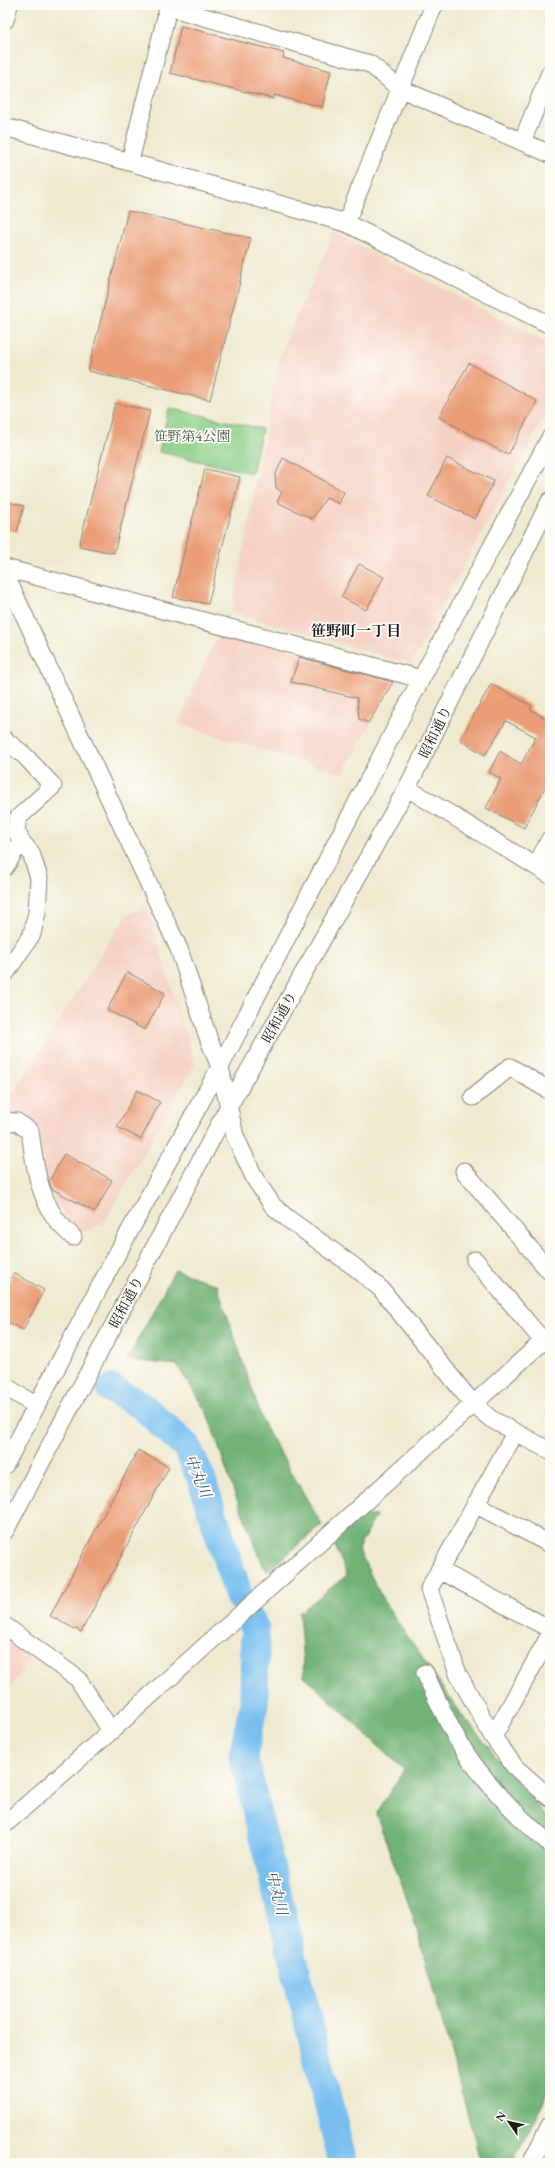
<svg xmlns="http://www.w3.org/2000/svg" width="555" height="2168" viewBox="0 0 555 2168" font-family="'EB Garamond','Noto Serif JP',serif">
<rect width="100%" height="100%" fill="#fdfcf7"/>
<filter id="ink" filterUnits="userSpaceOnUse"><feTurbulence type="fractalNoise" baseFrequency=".025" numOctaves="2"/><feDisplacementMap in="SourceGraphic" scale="8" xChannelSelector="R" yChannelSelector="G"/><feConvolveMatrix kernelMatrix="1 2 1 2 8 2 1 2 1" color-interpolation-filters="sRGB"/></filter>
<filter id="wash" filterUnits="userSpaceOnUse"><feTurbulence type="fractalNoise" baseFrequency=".012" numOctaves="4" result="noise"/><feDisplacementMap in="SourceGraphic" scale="16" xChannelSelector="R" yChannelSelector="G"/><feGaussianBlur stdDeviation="0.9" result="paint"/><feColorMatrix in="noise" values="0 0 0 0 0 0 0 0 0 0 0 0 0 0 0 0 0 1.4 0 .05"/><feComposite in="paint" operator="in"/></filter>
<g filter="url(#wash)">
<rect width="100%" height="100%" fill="#efead0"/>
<path fill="#f6d2c5" d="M 334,232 L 550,344 L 550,405 L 411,664 L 232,612 L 279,358 Z
M 226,633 L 397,678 L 342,774 L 178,724 L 217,636 Z
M 146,904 L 195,1064 L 104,1222 L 79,1234 L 64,1215 L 45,1177 L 39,1132 L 5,1109 L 5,1106 L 125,917 Z
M 5,1640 L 30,1655 L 5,1699 Z"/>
<path fill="#8ace87" stroke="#537552" d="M 169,408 L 262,429 L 252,473 L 159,452 Z"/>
<path fill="#6fb174" stroke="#466648" d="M 175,1270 L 217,1285 L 264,1425 L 322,1525 L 266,1572 L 233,1489 L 207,1413 L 177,1365 L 127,1360 Z
M 355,1515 L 376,1516 L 358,1549 L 383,1600 L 457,1709 L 550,1821 L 550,2090 L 512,2163 L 481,2163 L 413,1916 L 376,1814 L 404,1770 L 304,1676 L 299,1613 L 347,1575 L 334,1543 Z"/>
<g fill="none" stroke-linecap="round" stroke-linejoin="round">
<path stroke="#78bff0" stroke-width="29" d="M 111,1389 L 141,1405 L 187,1447 L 201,1478 L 239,1596
M 251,1621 L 255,1630 L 254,1704 L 243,1755 L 343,2163"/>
</g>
<g id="blocks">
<path fill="#ea9d76" d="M 181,26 L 284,53 L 283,58 L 331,71 L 322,107 L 274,95 L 274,99 L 170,73 Z
M 128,211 L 251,238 L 210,400 L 88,371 Z
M 469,363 L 537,401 L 508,455 L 439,417 Z
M 115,403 L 150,411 L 114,553 L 79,546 Z
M 283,458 L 344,492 L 339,504 L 326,498 L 312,519 L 277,502 L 282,492 L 276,488 L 275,476 Z
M 447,458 L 494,481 L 475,519 L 428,496 Z
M 205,469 L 240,477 L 208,604 L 173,597 Z
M 5,501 L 24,506 L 17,532 L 5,529 Z
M 359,564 L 384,577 L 366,610 L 341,597 Z
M 299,657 L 393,682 L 368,723 L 359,719 L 357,698 L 291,682 Z
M 491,684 L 532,706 L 530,709 L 550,721 L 550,778 L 524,828 L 486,808 L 501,779 L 489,772 L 500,751 L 521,764 L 536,737 L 506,721 L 485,755 L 460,740 Z
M 127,972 L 165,993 L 145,1030 L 107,1010 Z
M 137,1090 L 160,1102 L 141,1139 L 117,1127 Z
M 64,1154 L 112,1180 L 95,1212 L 52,1189 L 49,1181 Z
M 14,1273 L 44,1290 L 23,1330 L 5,1321 L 5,1289 Z
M 138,1450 L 169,1467 L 81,1632 L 50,1616 Z"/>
</g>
</g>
<g filter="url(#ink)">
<use href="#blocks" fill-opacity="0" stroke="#868376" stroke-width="1"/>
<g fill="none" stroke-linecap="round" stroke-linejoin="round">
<g stroke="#868376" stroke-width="19">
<path id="minor" d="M 169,7 L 370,64 L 399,88 L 550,154
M 5,20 L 9,5
M 5,127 L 346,223 L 550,325
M 522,142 L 550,73
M 130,161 L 169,5
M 346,223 L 434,5
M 5,568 L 421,679
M 5,574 L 179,949 L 209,1040 L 220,1067 L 235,1136 L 255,1179 L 273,1206 L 287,1218 L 356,1268 L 381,1289 L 473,1404 L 491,1419 L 550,1451
M 5,740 L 24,755 L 53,786 L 18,818 L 16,830 L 21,841 L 5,867
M 407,788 L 550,875
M 536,866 L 550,839
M 5,974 L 32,934 L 37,912 L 39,878 L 31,853 L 21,841
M 473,1097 L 510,1067 L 550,1091
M 5,1121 L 17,1122 L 30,1131 C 34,1161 38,1194 56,1219 C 61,1226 68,1232 73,1237
M 464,1171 L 550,1272
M 475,1260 L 543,1341
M 5,1386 L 36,1406
M 515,1433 L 429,1589 L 458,1674 L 493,1737 L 515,1767 L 550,1798
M 5,1465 L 117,1254 L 220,1067 L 421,679 L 550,438
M 475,1504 L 550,1544
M 5,1531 L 229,1106 L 407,788 L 550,501
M 439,1570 L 550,1629
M 5,1626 L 78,1679 L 111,1731
M 425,1673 C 440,1706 455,1741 478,1770 C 499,1797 524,1822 550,1844
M 493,1737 L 550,1635
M 5,1824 L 111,1731 L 550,1335
M 531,2163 L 550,2125"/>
</g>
<use href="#minor" stroke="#fff" stroke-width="17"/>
</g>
</g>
<g text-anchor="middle" stroke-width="3.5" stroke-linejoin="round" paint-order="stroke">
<g font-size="14" fill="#425a41" stroke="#fdfcf7">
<text x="192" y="441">笹野第4公園</text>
</g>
<g font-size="14" fill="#1c1c1c" stroke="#fdfcf7">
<text transform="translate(435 732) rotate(-64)" y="5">昭和通り</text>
<text transform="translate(279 1017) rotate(-61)" y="5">昭和通り</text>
<text transform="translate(126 1302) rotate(-62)" y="5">昭和通り</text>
</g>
<g font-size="15" font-weight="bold" fill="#1c1c1c" stroke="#fdfcf7">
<text x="356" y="636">笹野町一丁目</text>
</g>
<g font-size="15" font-style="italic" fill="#415d71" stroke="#fdfcf7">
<text transform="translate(198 1476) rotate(68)" y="5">中丸川</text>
<text transform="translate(277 1893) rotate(76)" y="5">中丸川</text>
</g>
</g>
<rect width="555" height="2168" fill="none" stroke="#fdfcf7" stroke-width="20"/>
<g transform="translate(509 2122) rotate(304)" stroke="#fdfcf7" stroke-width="3" paint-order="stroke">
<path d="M0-3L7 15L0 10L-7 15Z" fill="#1c1c1c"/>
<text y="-6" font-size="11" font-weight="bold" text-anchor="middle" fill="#1c1c1c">N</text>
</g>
</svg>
